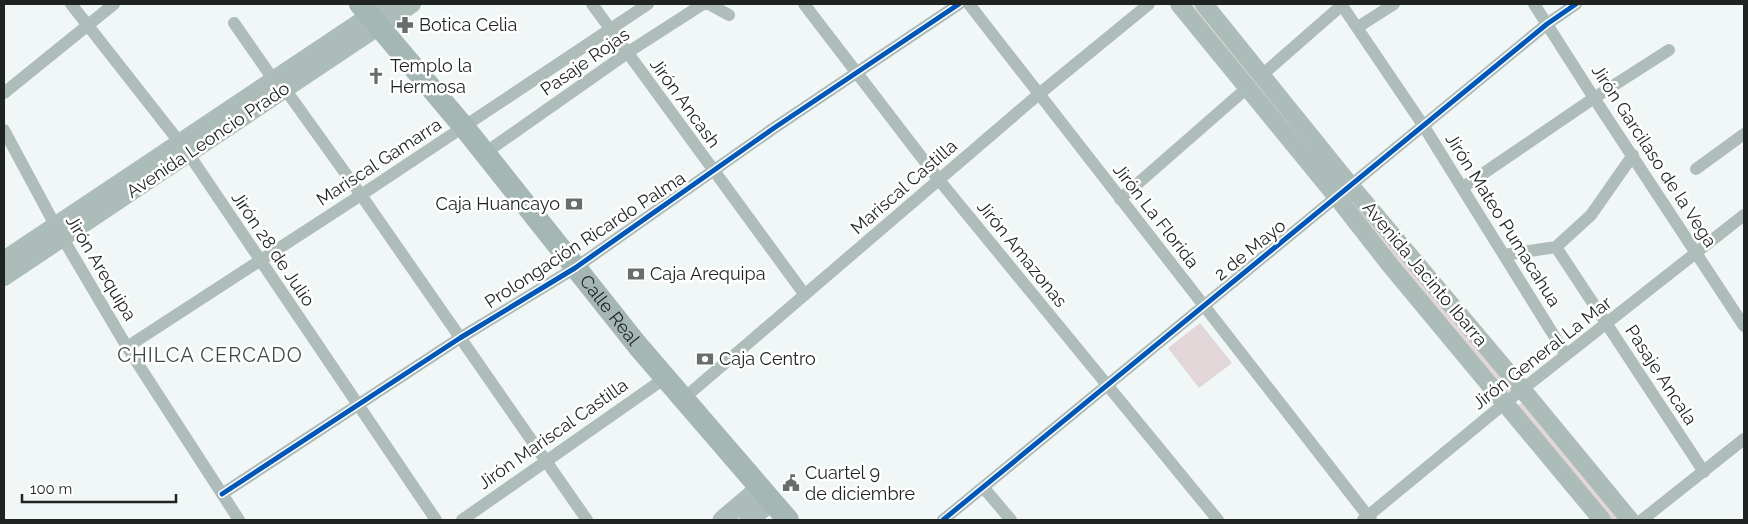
<svg xmlns="http://www.w3.org/2000/svg" width="1748" height="524" viewBox="0 0 1748 524" font-family="Raleway,sans-serif">
<rect width="100%" height="100%" fill="#f1f7f6"/>
<path fill="#e3d6d9" d="M 1183,4 L 1194,4 L 1341,183 L 1333,184 Z
M 1354,196 L 1512,390 L 1505,394 L 1345,201 Z
M 1200,323 L 1232,363 L 1199,388 L 1168,348 Z
M 1525,401 L 1622,520 L 1611,520 L 1516,406 Z"/>
<g fill="none" stroke-linecap="round" stroke-linejoin="round">
<path stroke="#aebdba" stroke-width="12" d="M 71,4 L 188,153 L 436,520
M 592,4 L 805,295
M 709,4 L 729,15
M 804,4 L 939,180 L 1218,520
M 969,4 L 1371,520
M 1341,4 L 1423,125 L 1566,355
M 1534,4 L 1594,98 L 1744,326
M 234,23 L 273,79 L 285,89 L 361,195 L 587,520
M 1358,27 L 1394,4
M 1262,75 L 1342,5
M 4,93 L 114,4
M 4,130 L 55,225 L 127,347 L 239,520
M 485,153 L 633,49 L 703,4 L 708,4
M 1696,169 L 1744,134
M 1462,188 L 1594,98 L 1669,50
M 1120,199 L 1247,88
M 1556,247 L 1704,472
M 1504,255 L 1556,247 L 1591,215 L 1633,155
M 127,347 L 361,195 L 648,4
M 683,399 L 1039,94 L 1149,4
M 983,487 L 1011,520
M 222,494 L 460,338 L 575,268 L 774,128 L 959,4
M 462,520 L 665,378
M 943,520 L 1547,24 L 1576,4
M 1363,520 L 1505,403 L 1744,215
M 1642,520 L 1744,439"/>
<path stroke="#abbcb9" stroke-width="18" d="M 1179,4 L 1336,196 L 1390,265 L 1602,520
M 1204,4 L 1350,185 L 1522,389 L 1630,520
M 4,260 L 387,4
M 4,277 L 412,4"/>
<path stroke="#abbcba" stroke-width="19" d="M 722,520 L 761,487
M 749,520 L 772,501"/>
<path stroke="#a5b7b5" stroke-width="22" id="s1" d="M 360,4 L 464,127 L 638,346 L 788,520"/>
<g stroke="#fff" stroke-width="8">
<path id="cycleway" d="M 222,494 L 460,338 L 575,268 L 774,128 L 959,4
M 943,520 L 1547,24 L 1576,4"/>
</g>
<use href="#cycleway" stroke="#0057b8" stroke-width="5"/>
</g>
<defs>
<g id="pharmacy-bare" transform="scale(1.35)"><path d="M-2-6h4v4h4v4h-4v4h-4v-4h-4v-4h4Z" fill="#686e6d" stroke="#fff" stroke-width="2.5" paint-order="stroke"/></g>
<g id="church-bare" transform="scale(1.35)"><path d="M-1.2-6h2.4v3.5h3.3v2.4h-3.3V6h-2.4V-.1h-3.3v-2.4h3.3Z" fill="#686e6d" stroke="#fff" stroke-width="2.5" paint-order="stroke"/></g>
<g id="bank-bare" transform="scale(1.35)"><path d="M-6-4H6V4H-6ZM0-2.3a2.3 2.3 0 1 0 0 4.6a2.3 2.3 0 1 0 0-4.6Z" fill="#686e6d" stroke="#fff" stroke-width="2.5" paint-order="stroke"/></g>
<g id="civic-bare" transform="scale(1.35)"><path d="M-.6-6.5H3V-4.5H.6V-3L4-1V1h2V6H-6V1h2V-1L-.6-3ZM-1.2 2.5V6h2.4V2.5Z" fill="#686e6d" stroke="#fff" stroke-width="2.5" paint-order="stroke"/></g>
</defs>
<g fill-rule="evenodd">
<use href="#pharmacy-bare" x="405" y="25"/>
<use href="#church-bare" x="376" y="76"/>
<use href="#bank-bare" x="574" y="204"/>
<use href="#bank-bare" x="636" y="274"/>
<use href="#bank-bare" x="705" y="359"/>
<use href="#civic-bare" x="791" y="483"/>
</g>
<g text-anchor="middle" stroke-width="5" stroke-linejoin="round" paint-order="stroke">
<g font-size="18" fill="#1f2423" stroke="#fff" text-anchor="start">
<text x="419" y="31">Botica Celia</text>
<text x="390" y="72">Templo la<tspan x="390" dy="21">Hermosa</tspan></text>
<text x="560" y="210" text-anchor="end">Caja Huancayo</text>
<text x="650" y="280">Caja Arequipa</text>
<text x="719" y="365">Caja Centro</text>
<text x="805" y="479">Cuartel 9<tspan x="805" dy="21">de diciembre</tspan></text>
</g>
<g font-size="18" fill="#1f2423" stroke="#fff">
<text transform="translate(585 62) rotate(-35)" y="6">Pasaje Rojas</text>
<text transform="translate(685 103) rotate(54)" y="6">Jirón Ancash</text>
<text transform="translate(208 140) rotate(-34)" y="6">Avenida Leoncio Prado</text>
<text transform="translate(1654 156) rotate(57)" y="6">Jirón Garcilaso de la Vega</text>
<text transform="translate(379 162) rotate(-33)" y="6">Mariscal Gamarra</text>
<text transform="translate(904 187) rotate(-41)" y="6">Mariscal Castilla</text>
<text transform="translate(1156 216) rotate(52)" y="6">Jirón La Florida</text>
<text transform="translate(1503 220) rotate(58)" y="6">Jirón Mateo Pumacahua</text>
<text transform="translate(585 240) rotate(-33)" y="6">Prolongación Ricardo Palma</text>
<text transform="translate(273 249) rotate(56)" y="6">Jirón 28 de Julio</text>
<text transform="translate(1250 250) rotate(-39)" y="6">2 de Mayo</text>
<text transform="translate(1022 254) rotate(51)" y="6">Jirón Amazonas</text>
<text transform="translate(101 268) rotate(59)" y="6">Jirón Arequipa</text>
<text transform="translate(1425 274) rotate(50)" y="6">Avenida Jacinto Ibarra</text>
<text dy="6" stroke="none"><textPath href="#s1" startOffset="395">Calle Real</textPath></text>
<text transform="translate(1542 353) rotate(-38)" y="6">Jirón General La Mar</text>
<text transform="translate(1661 375) rotate(57)" y="6">Pasaje Ancala</text>
<text transform="translate(553 434) rotate(-35)" y="6">Jirón Mariscal Castilla</text>
</g>
<g font-size="20" letter-spacing="1" fill="#404947" stroke="#fff">
<text x="210" y="362">CHILCA CERCADO</text>
</g>
</g>
<rect width="1748" height="524" fill="none" stroke="#1f2423" stroke-width="10"/>
<path d="M22 494v8h154v-8" fill="none" stroke="#1f2423" stroke-width="2.5"/>
<text x="30" y="494" font-size="15" fill="#1f2423" stroke="#ffffff" stroke-width="4" paint-order="stroke">100 m</text>
</svg>
